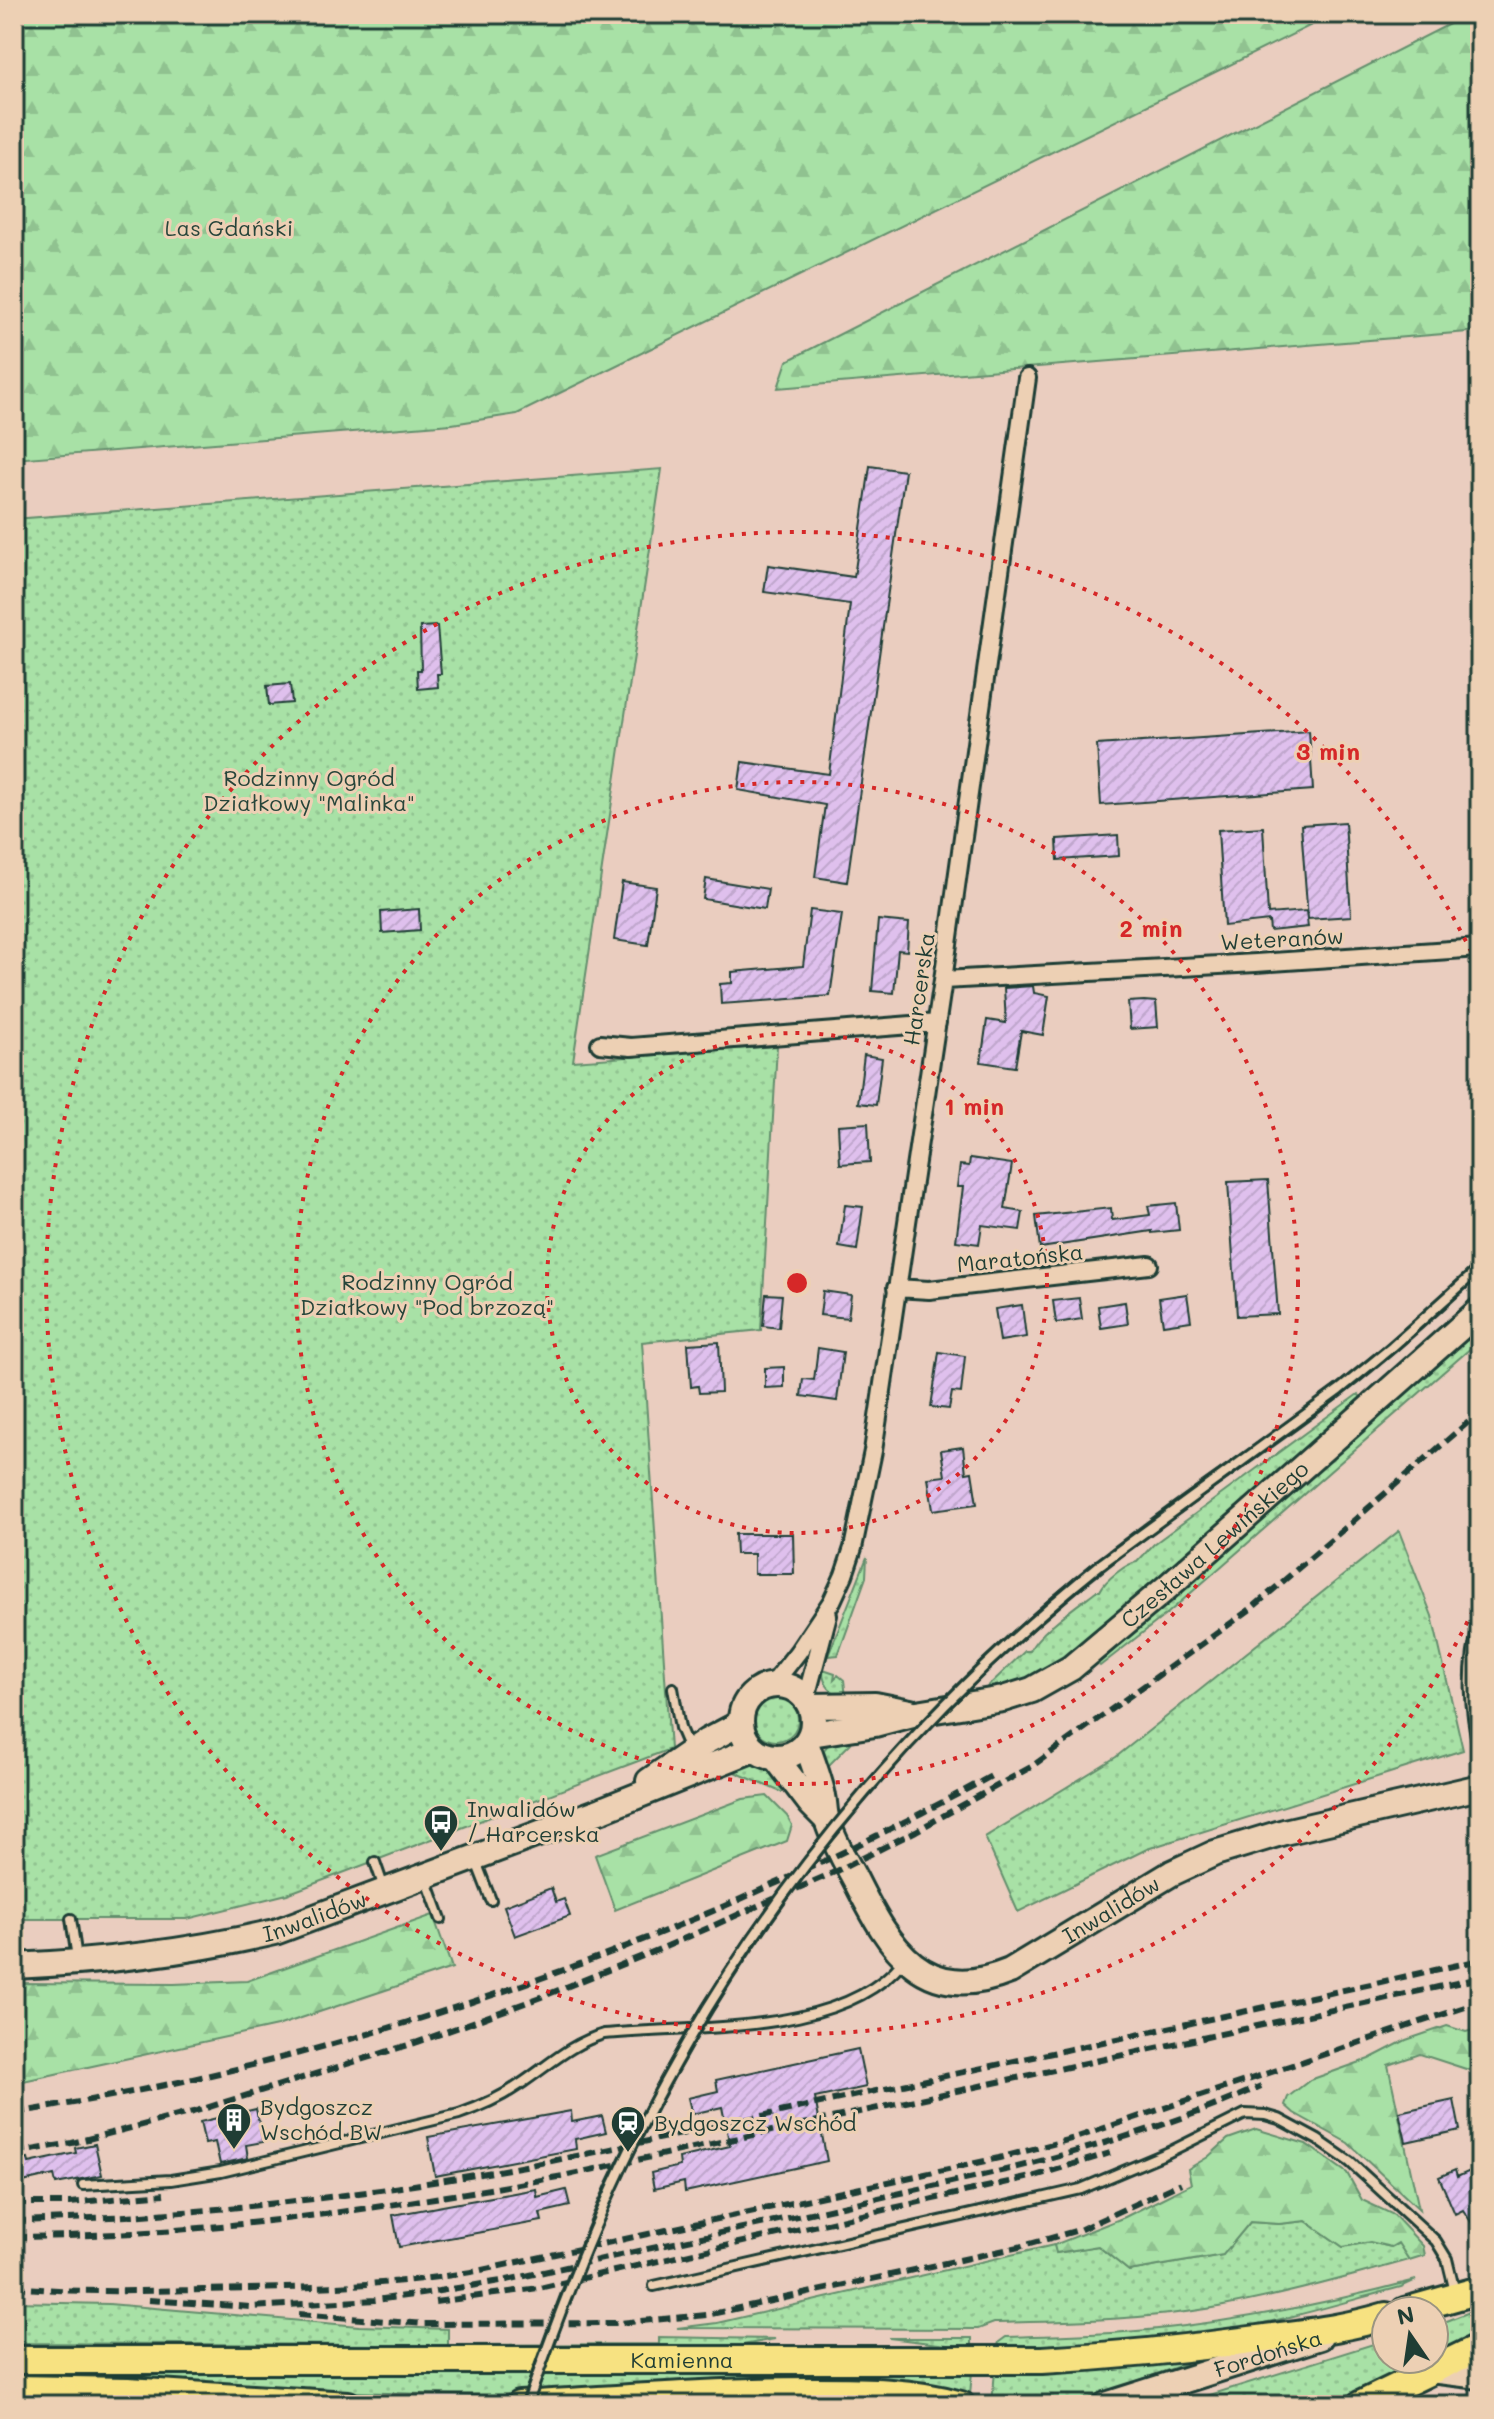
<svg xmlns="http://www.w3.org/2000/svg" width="1494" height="2419" viewBox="0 0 1494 2419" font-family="Mali,sans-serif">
<defs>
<pattern id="grass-dots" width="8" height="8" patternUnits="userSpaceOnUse" patternTransform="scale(2)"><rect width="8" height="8" fill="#a8e1a6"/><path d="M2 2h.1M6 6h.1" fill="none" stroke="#90c290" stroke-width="1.8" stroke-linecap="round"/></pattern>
<pattern id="forest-firs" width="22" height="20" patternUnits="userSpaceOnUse" patternTransform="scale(2)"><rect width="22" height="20" fill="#a8e1a6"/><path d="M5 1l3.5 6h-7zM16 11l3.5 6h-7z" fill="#90c290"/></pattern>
<pattern id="building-hatch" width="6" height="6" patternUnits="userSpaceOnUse" patternTransform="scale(2)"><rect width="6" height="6" fill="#dfc0ed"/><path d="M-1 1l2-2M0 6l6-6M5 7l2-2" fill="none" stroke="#bfa6cc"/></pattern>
</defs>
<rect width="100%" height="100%" fill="#eacdbf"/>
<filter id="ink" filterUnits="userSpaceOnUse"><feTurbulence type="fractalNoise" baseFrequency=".0125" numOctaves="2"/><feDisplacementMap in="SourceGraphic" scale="16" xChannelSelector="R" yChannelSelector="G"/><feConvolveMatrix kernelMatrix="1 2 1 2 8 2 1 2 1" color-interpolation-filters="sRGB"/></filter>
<g filter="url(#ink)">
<path fill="url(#grass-dots)" stroke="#648f6d" stroke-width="2" d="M 662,469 L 573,1061 L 777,1046 L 761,1330 L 642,1342 L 670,1749 L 287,1894 L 187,1919 L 14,1919 L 14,519 Z
M 1480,1326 L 1480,1340 L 1168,1613 L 1100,1666 L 1098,1664 L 1249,1527 Z
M 1358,1394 L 1363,1399 L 1076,1650 L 1029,1678 L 982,1692 L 1025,1651 L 1030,1651 C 1036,1634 1079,1604 1096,1591 L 1100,1591 C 1105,1580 1127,1563 1137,1562 L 1154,1544 Z
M 1399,1531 L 1432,1616 L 1463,1750 L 1147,1849 L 1018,1912 L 985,1837 L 1116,1757 Z
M 867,1557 L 866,1577 L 838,1655 L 828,1656 Z
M 823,1669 L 835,1673 L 834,1679 L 838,1675 L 844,1680 L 846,1697 C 832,1694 822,1685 823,1669 Z
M754 1719a22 22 0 1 1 44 0a22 22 0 1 1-44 0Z
M 849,1734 L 851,1743 L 824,1770 L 821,1754 C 829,1742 836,1738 849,1734 Z
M 753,1762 L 772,1769 L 789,1787 L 781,1792 L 730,1770 Z
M 1306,2221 L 1343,2247 L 1370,2242 L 1391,2247 L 1399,2243 L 1409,2260 C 1345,2278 1280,2296 1213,2308 C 1142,2320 1067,2321 994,2323 L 978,2329 L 677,2328 L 717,2323 L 1054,2245 L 1057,2253 L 1098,2246 L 1129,2271 L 1222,2255 L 1250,2222 L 1279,2224 Z
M 1416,2280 L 1401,2287 C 1344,2302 1287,2320 1229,2330 C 1153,2344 1074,2346 997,2349 L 999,2342 L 1006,2337 C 1057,2335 1108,2335 1158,2329 C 1245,2320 1332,2302 1416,2280 Z
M 14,2302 L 109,2304 L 359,2326 L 448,2329 L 448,2345 L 659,2344 L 659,2337 L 775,2339 L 732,2347 L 14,2343 Z
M 1480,2308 L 1480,2333 L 1434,2355 L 1434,2326 Z
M 889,2338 L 972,2338 L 972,2348 Z
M 1386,2340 L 1386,2359 L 1425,2359 L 1335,2405 L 1178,2405 Z
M 1186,2360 L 1185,2364 L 1070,2405 L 992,2404 L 995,2371 Z
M 14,2368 L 972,2371 L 970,2395 L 914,2383 L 486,2396 L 255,2389 L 14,2376 Z"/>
<path fill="url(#forest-firs)" stroke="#648f6d" stroke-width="2" d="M 14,14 L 1334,14 L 517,414 L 452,424 L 14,459 Z
M 1469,14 L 1480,14 L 1480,331 L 778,388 L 787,361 Z
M 767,1796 L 787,1816 L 792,1825 L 787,1841 L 615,1910 L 595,1855 L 743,1799 Z
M 433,1915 L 452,1968 L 277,2026 L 14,2083 L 14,1983 L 174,1984 L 247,1981 Z
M 1447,2026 L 1466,2032 L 1480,2028 L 1480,2079 L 1472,2071 L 1420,2054 L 1388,2065 L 1419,2209 L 1348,2143 L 1294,2113 L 1285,2105 L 1288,2097 L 1310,2080 L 1369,2059 L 1406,2040 Z
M 1256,2129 L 1306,2144 L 1347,2173 L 1362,2200 L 1394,2215 L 1423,2246 L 1425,2255 L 1409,2260 L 1398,2243 L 1391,2247 L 1370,2242 L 1343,2247 L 1306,2221 L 1279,2224 L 1250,2222 L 1223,2255 L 1129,2271 L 1098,2246 L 1056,2253 L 1054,2245 L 1125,2217 L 1191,2184 L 1188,2169 L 1208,2157 L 1228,2139 Z"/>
<path fill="url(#building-hatch)" stroke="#1f3d34" stroke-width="2" d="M 870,466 L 905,471 L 847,882 L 815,877 L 825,805 L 738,790 L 742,762 L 829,774 L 850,604 L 764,592 L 768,565 L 854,577 Z
M 437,626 L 441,674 L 437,674 L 438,687 L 418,689 L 417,670 L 421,670 L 420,627 Z
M 290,684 L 292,703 L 269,705 L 267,686 Z
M 1309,731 L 1313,790 L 1101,805 L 1097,745 Z
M 1345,822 L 1351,916 L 1308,919 L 1301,825 Z
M 1263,827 L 1268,914 L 1306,911 L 1308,927 L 1270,931 L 1269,921 L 1224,926 L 1218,830 Z
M 1118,835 L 1119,856 L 1058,860 L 1057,839 Z
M 706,879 L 768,889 L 765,909 L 703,899 Z
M 622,882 L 656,887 L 648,945 L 614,940 Z
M 419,909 L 420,930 L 382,933 L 381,912 Z
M 810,910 L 842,914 L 830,996 L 721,1004 L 720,984 L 732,983 L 732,972 L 803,966 Z
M 878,920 L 909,923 L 907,951 L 898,950 L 894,993 L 872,991 Z
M 1033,986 L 1034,993 L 1049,996 L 1043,1035 L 1021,1031 L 1015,1067 L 981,1062 L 987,1020 L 1006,1023 L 1004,988 Z
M 1144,1001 L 1156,1002 L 1158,1027 L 1130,1029 L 1128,1002 Z
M 864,1055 L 882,1058 L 876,1105 L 858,1103 Z
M 868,1123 L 870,1162 L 840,1164 L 838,1125 Z
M 970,1158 L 1012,1164 L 1005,1209 L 1023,1212 L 1020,1230 L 982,1225 L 979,1244 L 956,1241 L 963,1187 L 957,1187 L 960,1165 L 969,1166 Z
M 1268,1180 L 1278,1314 L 1237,1316 L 1228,1182 Z
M 1176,1203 L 1179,1230 L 1152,1233 L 1152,1231 L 1040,1248 L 1036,1216 L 1111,1208 L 1112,1220 L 1150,1215 L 1148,1206 Z
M 845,1205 L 863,1207 L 857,1250 L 839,1247 Z
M 823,1291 L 851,1295 L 848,1318 L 820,1315 Z
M 766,1294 L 782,1295 L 779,1328 L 763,1326 Z
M 1187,1294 L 1191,1321 L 1163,1325 L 1159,1298 Z
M 1079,1298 L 1082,1319 L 1056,1323 L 1053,1301 Z
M 1125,1302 L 1128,1324 L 1101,1328 L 1098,1306 Z
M 1022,1305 L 1026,1337 L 1000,1341 L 995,1309 Z
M 719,1342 L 721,1392 L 699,1393 L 698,1386 L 691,1387 L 688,1344 Z
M 818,1348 L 843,1352 L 837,1401 L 801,1396 L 803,1379 L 814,1380 Z
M 939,1352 L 965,1356 L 961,1393 L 952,1392 L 949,1409 L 931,1407 Z
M 784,1367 L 784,1387 L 765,1388 L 765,1368 Z
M 963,1447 L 966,1473 L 972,1472 L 977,1504 L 933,1510 L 928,1478 L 945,1476 L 941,1450 Z
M 735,1534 L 793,1534 L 794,1574 L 754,1574 L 754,1554 L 736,1554 Z
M 551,1888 L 556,1902 L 564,1899 L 570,1916 L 515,1936 L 504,1906 Z
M 858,2049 L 866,2087 L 815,2098 L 827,2161 L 685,2192 L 684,2182 L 654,2189 L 651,2173 L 680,2166 L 679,2158 L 730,2146 L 722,2107 L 692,2114 L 688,2098 L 718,2091 L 716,2080 Z
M 1454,2100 L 1460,2130 L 1406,2142 L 1399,2112 Z
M 256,2109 L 263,2142 L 246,2145 L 248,2158 L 220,2164 L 215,2142 L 205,2144 L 200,2122 Z
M 571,2111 L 572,2122 L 602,2116 L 606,2132 L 575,2139 L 576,2149 L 435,2176 L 428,2137 Z
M 95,2144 L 102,2175 L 56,2184 L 54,2175 L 14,2184 L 14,2162 L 28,2159 L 29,2163 L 76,2153 L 75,2148 Z
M 1455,2170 L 1457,2177 L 1470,2171 L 1480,2193 L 1480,2235 L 1463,2210 L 1455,2214 L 1439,2177 Z
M 536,2189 L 537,2197 L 566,2190 L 570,2206 L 540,2213 L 542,2221 L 399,2247 L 393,2215 Z"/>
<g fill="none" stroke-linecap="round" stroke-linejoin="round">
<g stroke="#1f3d34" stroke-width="14">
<path id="lane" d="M 1101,1564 L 1339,1390 L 1392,1347 L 1480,1268
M 1480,1620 C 1466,1669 1469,1707 1480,1756
M 673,1688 L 680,1728 L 689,1749
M 475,1859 L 491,1900
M 375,1862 L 384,1888
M 426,1878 L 441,1919
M 71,1919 L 77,1958
M 83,2185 L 171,2180 L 221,2172 L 459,2114 C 482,2106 502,2097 522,2083 C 550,2064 572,2043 604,2034 C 693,2025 843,2037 903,1961
M 654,2286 L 1081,2189 L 1169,2152 L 1245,2114 L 1265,2115 L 1279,2119 L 1318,2140 L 1350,2162 L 1436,2241 L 1447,2259 L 1455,2292"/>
</g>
<g stroke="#1f3d34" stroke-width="22">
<path id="street" d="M 943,980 L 1256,963 L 1480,948
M 600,1044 L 631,1047 L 937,1023
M 896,1288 L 929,1290 L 1149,1265
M 773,1684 L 798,1652 L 832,1601 L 844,1575 L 853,1548 L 873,1451 L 943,980 L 1027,378
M 806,1698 L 828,1615"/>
</g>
<g stroke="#1f3d34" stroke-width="30">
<g id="secondary">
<circle cx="777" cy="1721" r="36"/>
<path d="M 811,1706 L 875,1705 L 910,1712"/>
<path id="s1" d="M 811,1734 L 875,1724 L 917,1713 L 1003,1699 L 1032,1690 L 1071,1668 L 1165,1589 L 1480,1310"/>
<path id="s2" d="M 806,1743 C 812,1760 819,1778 823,1796 C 825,1804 824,1812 827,1820 C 833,1841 846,1862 856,1881 C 890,1949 924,2006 1010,1971 L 1172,1873 L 1215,1853 L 1284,1832 L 1480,1787"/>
<path d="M 775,1757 L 811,1804 L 827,1820"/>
<path d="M 649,1781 L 707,1741 L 741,1723"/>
<path id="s3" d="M 14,1966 C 103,1962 189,1952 275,1932 L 602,1810 L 754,1749"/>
<path d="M 1430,2370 L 1480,2376"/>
<path id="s4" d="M 1106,2405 L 1320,2337"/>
</g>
</g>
<g stroke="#1f3d34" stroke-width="32">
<g id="primary">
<path d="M 1405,2311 L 1480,2290"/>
<path id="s5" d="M 14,2360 L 1042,2360 C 1114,2356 1186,2349 1258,2339 C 1301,2333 1344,2329 1386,2316"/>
<path d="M 14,2389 L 128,2391 L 348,2405"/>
<path d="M 519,2405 C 618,2399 716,2391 814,2391 C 863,2391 913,2391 961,2405"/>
<path d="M 1360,2405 L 1480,2347"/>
</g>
</g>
<use href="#lane" stroke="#edd0b4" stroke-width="8"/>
<use href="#street" stroke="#edd0b4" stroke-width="16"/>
<use href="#secondary" stroke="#edd0b4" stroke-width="24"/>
<use href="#primary" stroke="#f7e281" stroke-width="26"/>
<path stroke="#1f3d34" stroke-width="2" d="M 520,2405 C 550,2320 580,2237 620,2156 C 729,1930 888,1730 1083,1571 C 1164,1505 1253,1449 1336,1385 C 1386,1346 1433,1303 1480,1259
M 533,2405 C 566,2312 600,2220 645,2133 C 749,1928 894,1745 1070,1598 C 1157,1525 1253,1464 1343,1395 C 1391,1358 1436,1317 1480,1276"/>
<path stroke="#1f3d34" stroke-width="6" stroke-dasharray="12 6" stroke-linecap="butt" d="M 14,2113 C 358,2059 690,1941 995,1774
M 14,2153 L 72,2143 L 193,2112 L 418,2042 L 544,1996 L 665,1947 L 837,1871 L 916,1831 L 1031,1767 L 1252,1608 L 1480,1412
M 14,2203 L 70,2203 L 164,2194
M 14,2221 C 166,2217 318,2202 469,2176 C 599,2154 728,2123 857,2095 C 1065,2050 1273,2006 1480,1960
M 14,2237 C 199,2236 381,2209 563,2176 L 1480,1978
M 14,2287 C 77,2293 140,2291 203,2290 C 296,2288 386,2287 477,2271 L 999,2158 L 1075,2138 L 1480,2002
M 148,2300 L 251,2307 L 375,2300 L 421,2294 L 507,2280 L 1010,2169 C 1095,2147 1180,2123 1261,2086
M 435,2302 L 539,2288 L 1035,2176 L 1110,2153
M 299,2314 L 424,2324 L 619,2323 L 707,2315 L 1019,2247 L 1079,2230 L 1181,2183"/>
<g stroke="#1f3d34" stroke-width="14" stroke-linecap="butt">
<path id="lane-bridge" d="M 527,2405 C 568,2287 614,2171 676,2062 C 783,1870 931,1701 1101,1564"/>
</g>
<use href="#lane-bridge" stroke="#edd0b4" stroke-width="8"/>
</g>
</g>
<g fill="none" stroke="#d62828" stroke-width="4" stroke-dasharray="4 8">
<circle cx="797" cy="1283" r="250"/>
<circle cx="797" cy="1283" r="501"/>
<path d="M1478 1600A751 751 0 1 1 1478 966"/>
</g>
<defs>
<g id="bus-pin" transform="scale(1.8)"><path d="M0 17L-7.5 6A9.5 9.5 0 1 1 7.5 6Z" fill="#1f3d34" stroke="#edd0b4"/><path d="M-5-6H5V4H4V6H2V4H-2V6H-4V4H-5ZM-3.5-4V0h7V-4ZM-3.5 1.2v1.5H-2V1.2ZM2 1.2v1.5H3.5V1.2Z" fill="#fff"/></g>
<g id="building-pin" transform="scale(1.8)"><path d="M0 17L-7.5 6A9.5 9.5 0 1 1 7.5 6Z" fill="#1f3d34" stroke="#edd0b4"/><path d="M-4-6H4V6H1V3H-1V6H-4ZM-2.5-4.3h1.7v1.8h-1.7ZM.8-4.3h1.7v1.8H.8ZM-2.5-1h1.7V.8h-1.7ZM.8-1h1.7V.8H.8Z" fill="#fff"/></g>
<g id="station-pin" transform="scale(1.8)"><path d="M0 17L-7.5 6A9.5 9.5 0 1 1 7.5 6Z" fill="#1f3d34" stroke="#edd0b4"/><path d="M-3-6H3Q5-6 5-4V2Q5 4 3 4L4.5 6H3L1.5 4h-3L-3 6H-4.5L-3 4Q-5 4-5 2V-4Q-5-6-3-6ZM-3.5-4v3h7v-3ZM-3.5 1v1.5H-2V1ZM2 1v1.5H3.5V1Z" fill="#fff"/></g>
</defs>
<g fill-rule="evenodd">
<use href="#bus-pin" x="441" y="1822"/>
<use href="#building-pin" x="234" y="2120"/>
<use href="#station-pin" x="628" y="2123"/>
</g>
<g text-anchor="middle" stroke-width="6" stroke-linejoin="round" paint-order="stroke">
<g font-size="22" fill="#26453a" stroke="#edd0b4">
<text x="229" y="236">Las Gdański</text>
<text x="309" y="786">Rodzinny Ogród<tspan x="309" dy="25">Działkowy "Malinka"</tspan></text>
<text x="427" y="1290">Rodzinny Ogród<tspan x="427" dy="25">Działkowy "Pod brzozą"</tspan></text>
</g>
<g font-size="22" fill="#1f3d34" stroke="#edd0b4">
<text transform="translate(1282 939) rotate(-3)" y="8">Weteranów</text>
<text transform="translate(919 989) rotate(-82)" y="8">Harcerska</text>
<text transform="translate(1020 1258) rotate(-6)" y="8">Maratońska</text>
<text dy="8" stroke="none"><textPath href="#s1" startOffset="460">Czesława Lewińskiego</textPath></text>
<text dy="8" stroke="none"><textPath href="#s2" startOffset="470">Inwalidów</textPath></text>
<text dy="8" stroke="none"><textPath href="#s3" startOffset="306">Inwalidów</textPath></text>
<text dy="8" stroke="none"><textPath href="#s4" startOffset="170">Fordońska</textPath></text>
<text dy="8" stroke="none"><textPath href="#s5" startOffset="668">Kamienna</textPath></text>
</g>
<g font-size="22" fill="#1f3d34" stroke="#edd0b4" text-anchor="start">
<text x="467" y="1817">Inwalidów<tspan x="467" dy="25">/ Harcerska</tspan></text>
<text x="260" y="2115">Bydgoszcz<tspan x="260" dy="25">Wschód BW</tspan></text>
<text x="654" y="2131">Bydgoszcz Wschód</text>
</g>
</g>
<circle cx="797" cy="1283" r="12" fill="#d62828" stroke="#edd0b4" stroke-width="4"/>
<g font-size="24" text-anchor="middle" font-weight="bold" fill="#d62828" stroke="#edd0b4" stroke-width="6" stroke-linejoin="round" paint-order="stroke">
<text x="1328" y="760">3 min</text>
<text x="1151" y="937">2 min</text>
<text x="974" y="1115">1 min</text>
</g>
<rect width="1494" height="2419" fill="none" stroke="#edd0b4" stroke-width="48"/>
<rect x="24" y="24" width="1446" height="2371" fill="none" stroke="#1f3d34" stroke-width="3" filter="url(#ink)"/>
<g transform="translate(1410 2335) rotate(347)"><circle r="38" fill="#edd0b4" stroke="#9b9581" stroke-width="2"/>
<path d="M0-6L14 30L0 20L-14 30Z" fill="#1f3d34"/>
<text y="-12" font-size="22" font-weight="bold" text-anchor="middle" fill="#1f3d34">N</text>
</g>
</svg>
